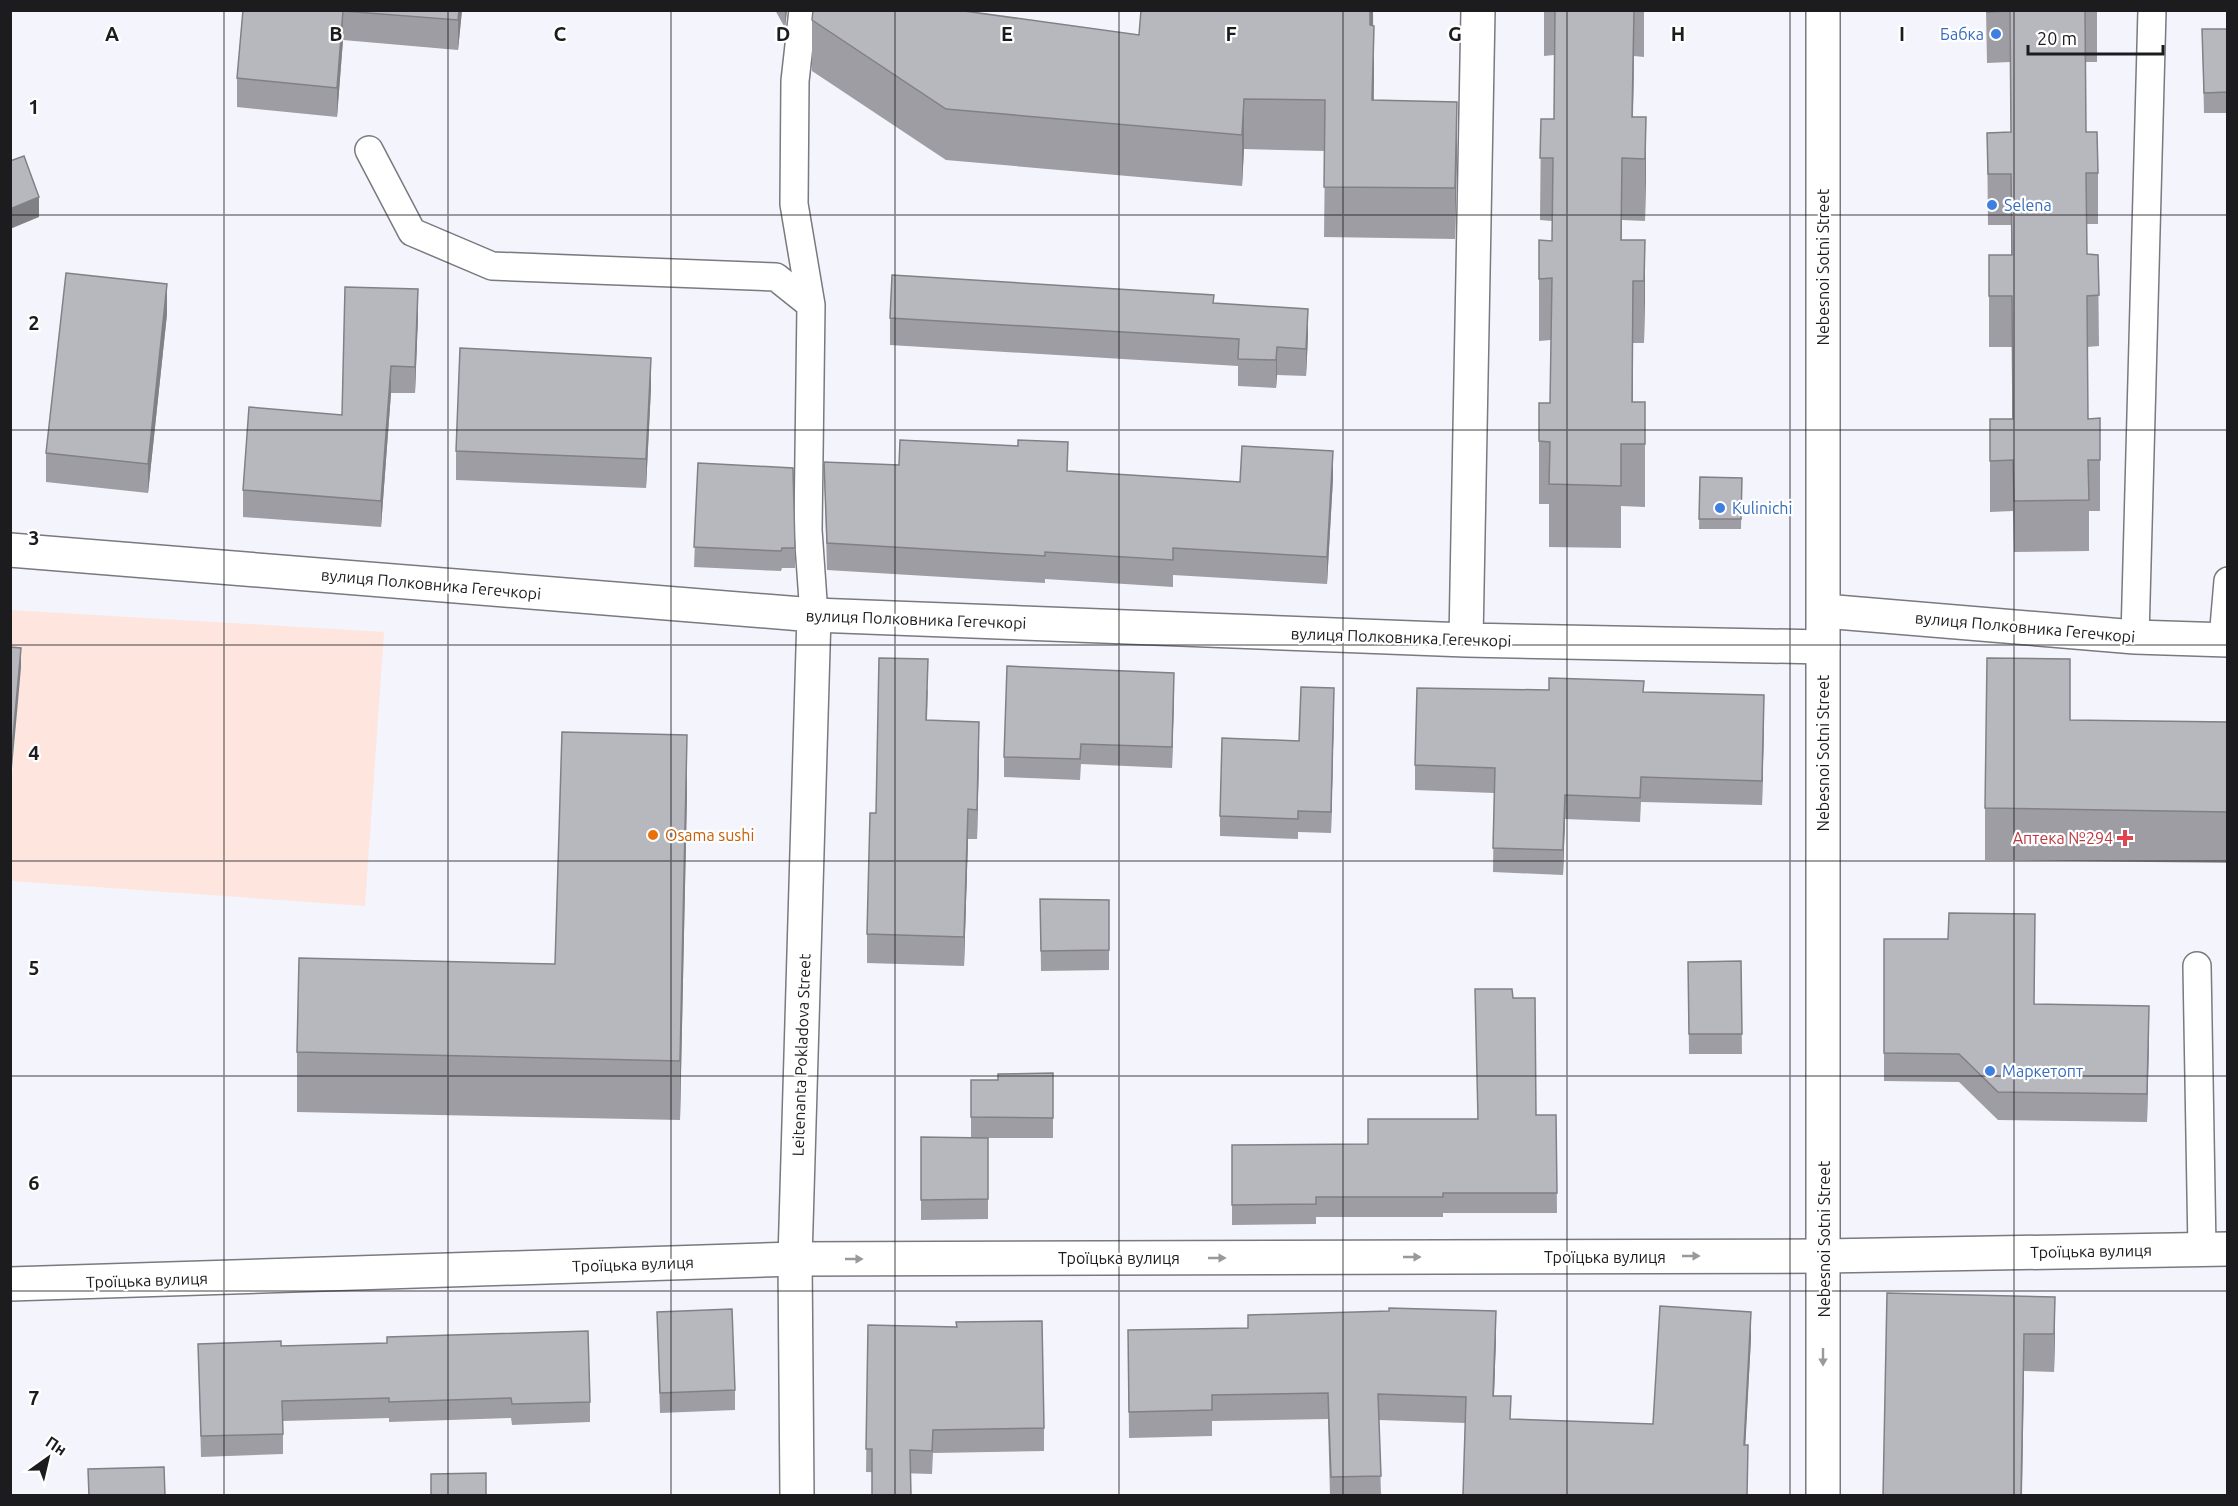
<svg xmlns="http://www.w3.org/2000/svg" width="2238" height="1506" viewBox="0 0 2238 1506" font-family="Ubuntu,sans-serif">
<rect width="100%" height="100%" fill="#f4f4fc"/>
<path fill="#fee5dd" d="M 10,610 L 384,632 L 365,906 L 11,881 L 11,791 L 21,668 L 11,667 Z"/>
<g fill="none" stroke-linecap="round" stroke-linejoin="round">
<g stroke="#79797f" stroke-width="30">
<path id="service" d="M 803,10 L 795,81 L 794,204 L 811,305
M 369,150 L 412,232 L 492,266 L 776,277 L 811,305 L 808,530 L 814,615
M 2135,637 L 2152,10
M 2223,639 L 2228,581
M 2197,966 L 2202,1249"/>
</g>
<g stroke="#79797f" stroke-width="36">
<path id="minor" d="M 10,550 L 814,615 L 1466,640 L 1823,647
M 1824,611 L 2135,637 L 2228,640
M 1466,640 L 1478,10
M 797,1496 L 795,1259 L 814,615"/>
</g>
<g stroke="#79797f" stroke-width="36">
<path id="tertiary" d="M 1823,1496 L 1823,10"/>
</g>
<g stroke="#79797f" stroke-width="36">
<path id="secondary" d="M 10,1284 L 795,1259 L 1824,1256 L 2228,1249"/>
</g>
<use href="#service" stroke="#fff" stroke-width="27"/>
<use href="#minor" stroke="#fff" stroke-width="33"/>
<use href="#tertiary" stroke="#fff" stroke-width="33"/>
<use href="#secondary" stroke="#fff" stroke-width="33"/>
</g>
<path fill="#9d9da3" d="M 243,10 L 462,10 L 458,50 L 343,40 L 337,117 L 237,107 L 237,78 Z
M 775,10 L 787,10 L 785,28 Z
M 1373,10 L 1374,76 L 1374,100 L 1457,152 L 1455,239 L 1324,237 L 1325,151 L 1244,149 L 1242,186 L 946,160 L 812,71 L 812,20 L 1139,35 Z
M 1544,10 L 1644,10 L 1644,57 L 1634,56 L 1633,117 L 1646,117 L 1645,221 L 1622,220 L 1622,240 L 1645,240 L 1644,343 L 1633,343 L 1633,402 L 1645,402 L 1645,507 L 1621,506 L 1621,548 L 1549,547 L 1549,504 L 1539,504 L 1539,403 L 1550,403 L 1551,340 L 1539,341 L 1539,240 L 1552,241 L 1552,221 L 1540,220 L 1541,119 L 1554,119 L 1554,55 L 1544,56 Z
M 1986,10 L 2097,10 L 2097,62 L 2085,62 L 2086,132 L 2098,173 L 2098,224 L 2087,224 L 2087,254 L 2098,255 L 2099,346 L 2087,347 L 2088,419 L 2100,418 L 2100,511 L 2089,511 L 2089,551 L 2014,552 L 2013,511 L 1990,512 L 1990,419 L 2012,419 L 2012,347 L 1989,347 L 1989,255 L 2011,255 L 2011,225 L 1988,225 L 1987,133 L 2011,132 L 2010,62 L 1987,63 Z
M 2202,29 L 2228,29 L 2228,113 L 2204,113 Z
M 1214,303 L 1308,336 L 1306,376 L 1277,375 L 1276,388 L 1238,386 L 1238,366 L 890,345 L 890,318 Z
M 167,314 L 148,493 L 46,482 L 46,453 Z
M 418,316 L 415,393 L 391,393 L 381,527 L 243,517 L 243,490 L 342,415 Z
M 651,388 L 646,488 L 456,480 L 456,451 Z
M 824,462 L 1068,471 L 1240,482 L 1333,478 L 1327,584 L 1173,575 L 1173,587 L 1045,579 L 1045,583 L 827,570 Z
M 698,463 L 795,548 L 795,568 L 782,568 L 781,571 L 694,567 Z
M 1700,477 L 1742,478 L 1741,529 L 1699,529 Z
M 928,688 L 927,720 L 979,751 L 977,839 L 968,839 L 964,966 L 867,963 L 867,934 L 876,813 Z
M 1644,692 L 1764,720 L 1762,805 L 1641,802 L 1640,822 L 1565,819 L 1563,875 L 1493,872 L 1494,793 L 1415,790 L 1415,765 Z
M 1174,693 L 1172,768 L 1081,764 L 1080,780 L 1004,777 L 1004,757 Z
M 1334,708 L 1331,833 L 1298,832 L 1298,839 L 1220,836 L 1220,816 Z
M 2070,720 L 2228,722 L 2228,863 L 1985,860 L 1985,808 Z
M 687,794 L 680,1120 L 297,1112 L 297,1052 L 555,964 Z
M 1040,899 L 1109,900 L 1109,970 L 1041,971 Z
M 1884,939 L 2035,942 L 2034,1004 L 2149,1034 L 2147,1122 L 1998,1120 L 1959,1082 L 1884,1081 Z
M 1741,961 L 1742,1054 L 1689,1054 L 1688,962 Z
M 1513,998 L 1536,1115 L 1556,1115 L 1557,1213 L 1443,1213 L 1443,1217 L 1316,1217 L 1316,1224 L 1232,1225 L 1232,1145 L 1368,1144 L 1477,1119 Z
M 1053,1073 L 1053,1138 L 985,1138 L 988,1138 L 988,1219 L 921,1220 L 921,1137 L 971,1138 L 971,1080 L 998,1080 Z
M 1887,1293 L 2055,1335 L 2054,1372 L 2024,1371 Z
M 657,1312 L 735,1390 L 735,1410 L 660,1413 Z
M 868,1325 L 1044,1428 L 1044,1451 L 933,1453 L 932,1474 L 866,1472 Z
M 1128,1330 L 1496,1337 L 1494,1396 L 1511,1419 L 1653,1424 L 1751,1338 L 1745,1445 L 1748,1471 L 1465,1423 L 1379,1420 L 1381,1496 L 1330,1496 L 1328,1419 L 1212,1421 L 1212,1436 L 1129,1438 Z
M 198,1344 L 281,1346 L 590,1402 L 590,1422 L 512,1425 L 511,1418 L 389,1422 L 389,1418 L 283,1421 L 283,1454 L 201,1457 Z"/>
<path fill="#808085" d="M 459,10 L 462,10 L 458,50 L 458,20 Z
M 785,10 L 787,10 L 785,28 Z
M 1370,10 L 1373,10 L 1373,20 L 1370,76 Z
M 1634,10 L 1634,56 L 1632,159 Z
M 343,11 L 343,40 L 337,117 L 337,88 Z
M 1374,26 L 1374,76 L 1372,151 L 1372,100 Z
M 12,84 L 12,113 L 10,116 L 10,87 Z
M 1244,99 L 1244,149 L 1242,186 L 1242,135 Z
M 1457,102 L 1457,152 L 1455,239 L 1455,188 Z
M 1646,117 L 1646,180 L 1645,221 L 1645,159 Z
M 39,197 L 39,217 L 10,229 L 10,209 Z
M 1645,240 L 1645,302 L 1644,343 L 1644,281 Z
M 1633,281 L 1633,343 L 1632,444 L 1632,402 Z
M 167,284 L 167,314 L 148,493 L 148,464 Z
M 418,289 L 418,316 L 415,393 L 415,367 Z
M 1308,309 L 1308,336 L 1306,376 L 1306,349 Z
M 1277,347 L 1277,375 L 1276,388 L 1276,360 Z
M 651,358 L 651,388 L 646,488 L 646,459 Z
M 391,366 L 391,393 L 381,527 L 381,501 Z
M 1333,451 L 1333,478 L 1327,584 L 1327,557 Z
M 21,648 L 21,668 L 10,791 L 10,770 Z
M 1174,673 L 1174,693 L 1172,768 L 1172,747 Z
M 1334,688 L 1334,708 L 1331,833 L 1331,812 Z
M 1764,695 L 1764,720 L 1762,805 L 1762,781 Z
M 979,722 L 979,751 L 977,839 L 977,810 Z
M 687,735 L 687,794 L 680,1120 L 680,1061 Z
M 1565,795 L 1565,819 L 1563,875 L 1563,850 Z
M 968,809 L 968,839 L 964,966 L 964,937 Z
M 2149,1006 L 2149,1034 L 2147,1122 L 2147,1094 Z
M 2055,1297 L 2055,1335 L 2054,1372 L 2054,1334 Z
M 1496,1311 L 1496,1337 L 1493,1422 L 1493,1396 Z
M 1751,1312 L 1751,1338 L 1744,1471 L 1744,1445 Z
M 2024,1334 L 2024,1371 L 2022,1496 L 2021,1496 Z"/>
<path fill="#b7b7be" stroke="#808085" stroke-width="1.5" d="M 243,10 L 459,10 L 458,20 L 343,11 L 337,88 L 237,78 Z
M 813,10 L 957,10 L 1139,35 L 1141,10 L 1370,10 L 1370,25 L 1374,26 L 1372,100 L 1457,102 L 1455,188 L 1324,187 L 1325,100 L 1244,99 L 1242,135 L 946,109 L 812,20 Z
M 1555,10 L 1634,10 L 1632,117 L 1646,117 L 1645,159 L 1622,158 L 1621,240 L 1645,240 L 1644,281 L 1633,281 L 1632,402 L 1645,402 L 1645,444 L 1621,444 L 1621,486 L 1549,484 L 1550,442 L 1539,441 L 1539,403 L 1550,403 L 1552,278 L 1539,279 L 1539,240 L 1552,241 L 1553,158 L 1540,158 L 1541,119 L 1554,119 Z
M 1987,10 L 2097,10 L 2085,11 L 2086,132 L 2097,132 L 2098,173 L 2086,173 L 2087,254 L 2098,255 L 2099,295 L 2087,296 L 2088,419 L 2100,418 L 2100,460 L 2088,460 L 2089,500 L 2014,501 L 2013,460 L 1990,461 L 1990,419 L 2013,419 L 2012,296 L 1989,296 L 1989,255 L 2012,255 L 2011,174 L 1988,174 L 1987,133 L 2011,132 L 2010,11 L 1987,12 Z
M 2202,29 L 2228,29 L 2228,92 L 2204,93 Z
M 24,156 L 39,197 L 10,209 L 10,161 Z
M 66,273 L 167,284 L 148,464 L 46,453 Z
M 892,275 L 1214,295 L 1213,303 L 1308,309 L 1306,349 L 1277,347 L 1276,360 L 1238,359 L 1239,339 L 890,318 Z
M 345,287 L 418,289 L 415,367 L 391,366 L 381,501 L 243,490 L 249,407 L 342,415 Z
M 460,348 L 651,358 L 646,459 L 456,451 Z
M 900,440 L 1018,446 L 1018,440 L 1068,442 L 1067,471 L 1240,482 L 1242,446 L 1333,451 L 1327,557 L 1173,548 L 1173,560 L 1045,552 L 1045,556 L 827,543 L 824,462 L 899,465 Z
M 698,463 L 793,468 L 795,548 L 782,548 L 781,551 L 694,547 Z
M 1700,477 L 1742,478 L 1741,519 L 1699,519 Z
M 10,647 L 21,648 L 10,770 Z
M 879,658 L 928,659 L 926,720 L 979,722 L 977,810 L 968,809 L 964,937 L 867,934 L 870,813 L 876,813 Z
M 1987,658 L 2070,659 L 2070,720 L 2228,722 L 2228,812 L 1985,808 Z
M 1007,666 L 1174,673 L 1172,747 L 1081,744 L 1080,759 L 1004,757 Z
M 1549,678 L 1644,681 L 1643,692 L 1764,695 L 1762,781 L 1641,777 L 1640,798 L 1565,795 L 1563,850 L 1493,848 L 1495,768 L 1415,765 L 1417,688 L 1549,690 Z
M 1301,687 L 1334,688 L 1331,812 L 1298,811 L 1298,819 L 1220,816 L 1222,738 L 1299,741 Z
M 562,732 L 687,735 L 680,1061 L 297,1052 L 299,958 L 555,964 Z
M 1040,899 L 1109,900 L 1109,950 L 1041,951 Z
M 1949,913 L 2035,914 L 2034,1004 L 2149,1006 L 2147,1094 L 1998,1092 L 1959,1054 L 1884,1053 L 1884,939 L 1948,939 Z
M 1741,961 L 1742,1034 L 1689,1034 L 1688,962 Z
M 1475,989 L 1512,989 L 1513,998 L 1535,998 L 1536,1115 L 1556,1115 L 1557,1193 L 1443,1193 L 1443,1197 L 1316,1197 L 1316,1204 L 1232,1205 L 1232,1145 L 1368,1144 L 1368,1119 L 1478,1119 Z
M 1053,1073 L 1053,1118 L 971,1117 L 971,1080 L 998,1080 L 998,1074 Z
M 921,1137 L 988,1138 L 988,1199 L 921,1200 Z
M 1887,1293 L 2055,1297 L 2054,1334 L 2024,1334 L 2021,1496 L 1883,1496 Z
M 1660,1306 L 1751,1312 L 1744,1445 L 1748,1445 L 1747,1496 L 1463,1495 L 1466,1397 L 1378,1394 L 1381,1476 L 1331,1477 L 1328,1393 L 1212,1395 L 1212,1410 L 1129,1412 L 1128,1330 L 1248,1328 L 1248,1315 L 1389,1311 L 1389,1308 L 1496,1311 L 1493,1396 L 1511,1396 L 1510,1419 L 1653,1424 Z
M 732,1309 L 735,1390 L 660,1393 L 657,1312 Z
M 1042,1321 L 1044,1428 L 933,1430 L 932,1451 L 910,1450 L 911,1496 L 872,1496 L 872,1449 L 866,1449 L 868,1325 L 957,1327 L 956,1322 Z
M 588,1331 L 590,1402 L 512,1404 L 511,1398 L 389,1402 L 389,1398 L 282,1401 L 283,1434 L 201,1436 L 198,1344 L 281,1341 L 281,1346 L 387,1343 L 387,1337 Z
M 164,1467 L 165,1496 L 89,1496 L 88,1469 Z
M 486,1473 L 486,1496 L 431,1496 L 431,1474 Z"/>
<defs><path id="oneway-solid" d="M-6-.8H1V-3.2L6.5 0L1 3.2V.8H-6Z" transform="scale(1.5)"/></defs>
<g fill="#99989a">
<use href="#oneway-solid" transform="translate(1691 1256)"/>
<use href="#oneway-solid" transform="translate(1412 1257)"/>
<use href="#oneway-solid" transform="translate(1217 1258)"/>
<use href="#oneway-solid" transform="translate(854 1259)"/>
<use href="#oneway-solid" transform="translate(1823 1357) rotate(90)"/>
</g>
<path fill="none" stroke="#1c1b1e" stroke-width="1.5" stroke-opacity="0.55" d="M 224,10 L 224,1496M 448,10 L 448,1496M 671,10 L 671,1496M 895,10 L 895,1496M 1119,10 L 1119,1496M 1343,10 L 1343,1496M 1567,10 L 1567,1496M 1790,10 L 1790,1496M 2014,10 L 2014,1496M 10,215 L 2228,215M 10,430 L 2228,430M 10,645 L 2228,645M 10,861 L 2228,861M 10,1076 L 2228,1076M 10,1291 L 2228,1291"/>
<g fill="#3f7fe0" stroke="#fff" stroke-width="2">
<circle cx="1996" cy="34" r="6"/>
<circle cx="1992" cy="205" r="6"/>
<circle cx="1720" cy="508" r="6"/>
<circle cx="1990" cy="1071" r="6"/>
</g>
<circle fill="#e8710a" stroke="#fff" stroke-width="2" cx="653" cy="835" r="6"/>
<path fill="#e0444e" stroke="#fff" stroke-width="2" d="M2122 829h6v6h6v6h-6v6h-6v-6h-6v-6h6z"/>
<g text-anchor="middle" stroke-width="4.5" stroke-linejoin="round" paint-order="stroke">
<g font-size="16" fill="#366cbe" stroke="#fff" text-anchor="start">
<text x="1984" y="40" text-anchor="end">Бабка</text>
<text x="2004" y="211">Selena</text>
<text x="1732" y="514">Kulinichi</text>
<text x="2002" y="1077">Маркетопт</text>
</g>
<g font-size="16" fill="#1c1b1e" stroke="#fff">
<text transform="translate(1823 267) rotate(-90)" y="6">Nebesnoi Sotni Street</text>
<text transform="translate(431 584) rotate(5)" y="6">вулиця Полковника Гегечкорі</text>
<text transform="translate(916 619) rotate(2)" y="6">вулиця Полковника Гегечкорі</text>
<text transform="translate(2025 627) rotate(5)" y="6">вулиця Полковника Гегечкорі</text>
<text transform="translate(1401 637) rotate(2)" y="6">вулиця Полковника Гегечкорі</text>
<text transform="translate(1823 753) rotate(-90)" y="6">Nebesnoi Sotni Street</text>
<text transform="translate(801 1055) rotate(-88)" y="6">Leitenanta Pokladova Street</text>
<text transform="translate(1824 1239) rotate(-90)" y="6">Nebesnoi Sotni Street</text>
<text transform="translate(2091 1251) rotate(-1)" y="6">Троїцька вулиця</text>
<text x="1605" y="1263">Троїцька вулиця</text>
<text x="1119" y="1264">Троїцька вулиця</text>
<text transform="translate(633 1264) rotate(-2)" y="6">Троїцька вулиця</text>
<text transform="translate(147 1280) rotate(-2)" y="6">Троїцька вулиця</text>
</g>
<g font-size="16" fill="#c56008" stroke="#fff" text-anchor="start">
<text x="665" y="841">Osama sushi</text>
</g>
<g font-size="16" fill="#be3a42" stroke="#fff" text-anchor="end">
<text x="2113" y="844">Аптека №294</text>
</g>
</g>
<g font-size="20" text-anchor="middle" font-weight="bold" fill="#1c1b1e" stroke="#fff" stroke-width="4.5" stroke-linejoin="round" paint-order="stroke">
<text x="112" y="41">A</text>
<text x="336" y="41">B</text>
<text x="560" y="41">C</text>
<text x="783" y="41">D</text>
<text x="1007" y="41">E</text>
<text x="1231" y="41">F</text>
<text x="1455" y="41">G</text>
<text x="1678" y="41">H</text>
<text x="1902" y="41">I</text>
<text x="34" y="114">1</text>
<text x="34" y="330">2</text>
<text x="34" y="545">3</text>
<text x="34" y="760">4</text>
<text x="34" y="975">5</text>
<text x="34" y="1190">6</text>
<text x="34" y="1405">7</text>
</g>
<rect width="2238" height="1506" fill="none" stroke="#1c1b1e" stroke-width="24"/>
<g transform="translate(48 1458) rotate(34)" stroke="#ffffff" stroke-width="4.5" paint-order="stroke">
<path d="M0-4.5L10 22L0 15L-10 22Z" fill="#1c1b1e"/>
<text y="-9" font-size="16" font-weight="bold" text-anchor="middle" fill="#1c1b1e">Пн</text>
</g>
<path d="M2028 45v9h135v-9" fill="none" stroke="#1c1b1e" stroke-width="3"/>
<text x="2037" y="45" font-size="18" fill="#1c1b1e" stroke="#ffffff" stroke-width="4.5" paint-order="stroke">20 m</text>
</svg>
